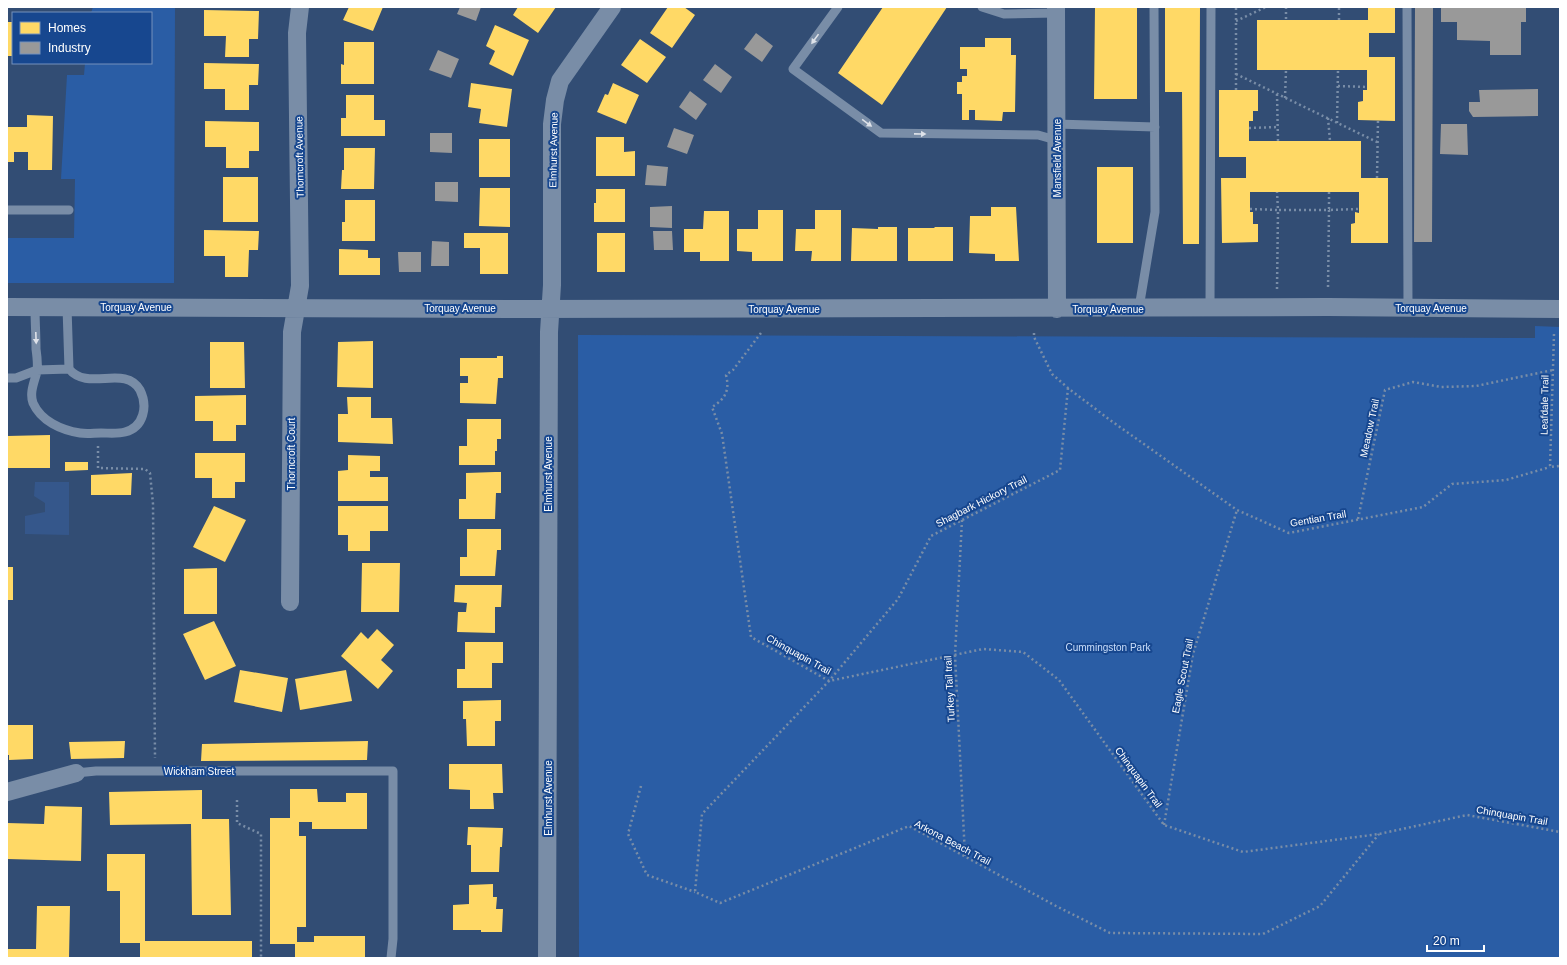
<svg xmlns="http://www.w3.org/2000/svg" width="1567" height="965" viewBox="0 0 1567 965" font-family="Arial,sans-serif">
<rect width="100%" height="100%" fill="#324d74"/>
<path fill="#2a5da5" d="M 93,7 L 175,7 L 174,283 L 7,283 L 7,238 L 74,238 L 75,179 L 61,179 L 67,75 L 84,75 L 85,63 L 151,63 L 151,13 L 91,13 Z
M 1535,326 L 1560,327 L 1560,958 L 579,958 L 578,335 L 1535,338 Z"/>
<path fill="#35578b" d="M 35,482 L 69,482 L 69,535 L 25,534 L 25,516 L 45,512 L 45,503 L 34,496 Z"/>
<path fill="#ffd966" d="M 349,7 L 383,7 L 373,31 L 343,20 Z
M 518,7 L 556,7 L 538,33 L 513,15 Z
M 668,7 L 684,7 L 695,15 L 672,48 L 650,33 Z
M 883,7 L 947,7 L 882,105 L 838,73 Z
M 1095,7 L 1137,7 L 1137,99 L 1094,99 Z
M 1165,7 L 1200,7 L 1199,244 L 1183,244 L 1182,92 L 1165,92 Z
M 1368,7 L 1395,7 L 1395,33 L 1369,33 L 1369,57 L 1395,57 L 1395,121 L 1358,120 L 1358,102 L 1363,101 L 1363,90 L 1367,90 L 1367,70 L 1257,70 L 1257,20 L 1368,20 Z
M 204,10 L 259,11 L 258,39 L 249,39 L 249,57 L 225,57 L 226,36 L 204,36 Z
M 7,22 L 13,22 L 13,56 L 7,56 Z
M 495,25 L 529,40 L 513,76 L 489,64 L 495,51 L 486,46 Z
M 985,38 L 1011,38 L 1011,55 L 1016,55 L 1015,112 L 1003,112 L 1002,121 L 975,120 L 975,110 L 969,110 L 969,120 L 962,120 L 962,94 L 957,94 L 957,82 L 962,82 L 962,76 L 967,76 L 967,69 L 960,69 L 960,47 L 985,47 Z
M 640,39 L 666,57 L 647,83 L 621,65 Z
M 344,42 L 374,42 L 374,84 L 341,84 L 341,64 L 344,65 Z
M 204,63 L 259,64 L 258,85 L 249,85 L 249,110 L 225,110 L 225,89 L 204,89 Z
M 471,83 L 512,89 L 507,127 L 479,123 L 481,109 L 468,107 Z
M 613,83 L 639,95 L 626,124 L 597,112 L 605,94 L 608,95 Z
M 1219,90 L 1258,90 L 1258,111 L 1253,111 L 1253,121 L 1249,121 L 1249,141 L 1361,141 L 1361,178 L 1388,178 L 1388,243 L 1351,243 L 1351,224 L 1355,223 L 1355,212 L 1359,213 L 1359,192 L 1250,192 L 1250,212 L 1253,212 L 1253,224 L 1258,224 L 1258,242 L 1222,243 L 1221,178 L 1246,178 L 1246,157 L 1219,157 Z
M 346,95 L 374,95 L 374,120 L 385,120 L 385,136 L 341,136 L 341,118 L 346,118 Z
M 27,115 L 53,116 L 52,170 L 28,170 L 28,152 L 14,152 L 14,162 L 7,162 L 7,127 L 27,127 Z
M 205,121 L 259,122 L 259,151 L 249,151 L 249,168 L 226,168 L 226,147 L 205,147 Z
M 596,137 L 624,137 L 624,152 L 635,151 L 635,176 L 596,176 Z
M 479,139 L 510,139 L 510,177 L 479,177 Z
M 344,148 L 375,148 L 374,189 L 341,189 L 342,170 L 344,170 Z
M 1097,167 L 1133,167 L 1133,243 L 1097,243 Z
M 223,177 L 258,177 L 258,222 L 223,222 Z
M 480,188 L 510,188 L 510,227 L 479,226 Z
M 596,189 L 625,189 L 625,222 L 594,222 L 594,203 L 596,203 Z
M 345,200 L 375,200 L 375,241 L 342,241 L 342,222 L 345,222 Z
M 991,207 L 1016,207 L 1019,261 L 995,261 L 995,254 L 969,253 L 970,216 L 991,216 Z
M 758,210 L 783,210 L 783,261 L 752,261 L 752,252 L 737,251 L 737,229 L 758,229 Z
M 815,210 L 841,210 L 841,261 L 811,261 L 812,251 L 795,251 L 796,229 L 815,229 Z
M 704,211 L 729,211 L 729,261 L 700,261 L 700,252 L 684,252 L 684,229 L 703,229 Z
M 878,227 L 897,227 L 897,261 L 851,261 L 852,228 L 878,229 Z
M 935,227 L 953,227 L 953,261 L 908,261 L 908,228 L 934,228 Z
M 204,230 L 259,231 L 258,250 L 249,250 L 248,277 L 225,277 L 225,256 L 204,256 Z
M 464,233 L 508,233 L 508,274 L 480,274 L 480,248 L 464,248 Z
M 597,233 L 625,233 L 625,272 L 597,272 Z
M 339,249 L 368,250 L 368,258 L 380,258 L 380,275 L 339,275 Z
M 373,341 L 373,388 L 337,387 L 338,342 Z
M 210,342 L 244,342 L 245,388 L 210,388 Z
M 497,356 L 503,356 L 503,378 L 498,378 L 496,404 L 460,403 L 460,383 L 468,383 L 468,376 L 460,376 L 460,358 L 497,358 Z
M 246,395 L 246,425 L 236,425 L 236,441 L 213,441 L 213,421 L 195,421 L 195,396 Z
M 347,397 L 371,397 L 371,418 L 392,418 L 393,444 L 338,442 L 338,414 L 348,414 Z
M 467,419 L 501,419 L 501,439 L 497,439 L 497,451 L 495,451 L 495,465 L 459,465 L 459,446 L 467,446 Z
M 50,435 L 50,468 L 7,468 L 7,436 Z
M 195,453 L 245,453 L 245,482 L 235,482 L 235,498 L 212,498 L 212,478 L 195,478 Z
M 348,455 L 380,456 L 380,471 L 370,471 L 370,477 L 388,477 L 388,501 L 338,501 L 338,471 L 348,470 Z
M 65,462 L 88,462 L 88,470 L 65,471 Z
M 495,472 L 501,472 L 501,493 L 496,493 L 495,519 L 459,519 L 459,499 L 466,499 L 466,473 Z
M 132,473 L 131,495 L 91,495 L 91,475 Z
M 214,506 L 246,520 L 225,562 L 193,547 Z
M 338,506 L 388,506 L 388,531 L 370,531 L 370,551 L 348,551 L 348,535 L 338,535 Z
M 467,529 L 501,529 L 501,550 L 497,550 L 495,576 L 460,576 L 460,557 L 467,557 Z
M 362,563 L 400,563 L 399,612 L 361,612 Z
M 7,567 L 13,567 L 13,600 L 7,600 Z
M 217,568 L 217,614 L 184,614 L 184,569 Z
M 455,585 L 502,585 L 501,607 L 495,607 L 495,633 L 457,632 L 458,612 L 466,612 L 467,603 L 454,602 Z
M 214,621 L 236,666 L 205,680 L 183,634 Z
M 377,629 L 394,645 L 381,660 L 393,671 L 378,689 L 341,656 L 361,632 L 368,639 Z
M 465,642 L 503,642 L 503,663 L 492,663 L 492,688 L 457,688 L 457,669 L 465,669 Z
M 240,670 L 288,678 L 282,712 L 234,702 Z
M 346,670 L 352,701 L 300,710 L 295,679 Z
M 501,700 L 501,721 L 495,721 L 495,746 L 467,746 L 466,719 L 463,719 L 463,701 Z
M 7,725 L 33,725 L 33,759 L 9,760 L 9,755 L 7,755 Z
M 125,741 L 124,758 L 71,759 L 69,742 Z
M 368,741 L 367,760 L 201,761 L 202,744 Z
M 449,764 L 502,764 L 503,793 L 493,793 L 494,809 L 470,809 L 470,790 L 449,789 Z
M 290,789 L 317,789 L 318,802 L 346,802 L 346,793 L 367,793 L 367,829 L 312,829 L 312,822 L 299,822 L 299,836 L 306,836 L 306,927 L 297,927 L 297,942 L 314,942 L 314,936 L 365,936 L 365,958 L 295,958 L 295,944 L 270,944 L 270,818 L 290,818 Z
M 202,790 L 202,819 L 229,819 L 231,915 L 192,915 L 191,824 L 110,825 L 109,792 Z
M 45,806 L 82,807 L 81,861 L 7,859 L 7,823 L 44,824 Z
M 468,827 L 503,828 L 502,847 L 500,847 L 499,872 L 471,872 L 471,845 L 467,845 Z
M 107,854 L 145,854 L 145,941 L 252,941 L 252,958 L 140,958 L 140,943 L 120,943 L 120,891 L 107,891 Z
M 493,884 L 493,897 L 497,897 L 496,909 L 503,909 L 502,932 L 481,932 L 481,930 L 453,930 L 453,905 L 469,904 L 469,885 Z
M 37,906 L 70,906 L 69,958 L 7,958 L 7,949 L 36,949 Z"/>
<path fill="#999" d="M 460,7 L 481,7 L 476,21 L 457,14 Z
M 1415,7 L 1433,7 L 1432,242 L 1414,242 Z
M 1441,7 L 1526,7 L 1526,22 L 1521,22 L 1521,55 L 1490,55 L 1490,41 L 1457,40 L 1457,22 L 1441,22 Z
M 756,33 L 773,46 L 762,62 L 744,49 Z
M 438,50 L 459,59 L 451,78 L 429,70 Z
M 715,64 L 732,77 L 721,93 L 703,80 Z
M 1538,89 L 1538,116 L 1473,117 L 1469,111 L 1469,102 L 1480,102 L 1479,90 Z
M 690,91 L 707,104 L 696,120 L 679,107 Z
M 1441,124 L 1467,124 L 1468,155 L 1440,154 Z
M 674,128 L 694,135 L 687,154 L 667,147 Z
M 430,133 L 452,133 L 452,153 L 430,152 Z
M 647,165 L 668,167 L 666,186 L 645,185 Z
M 435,182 L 458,182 L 458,202 L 435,201 Z
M 672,206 L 672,228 L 650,227 L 650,207 Z
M 653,231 L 672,231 L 673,250 L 654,250 Z
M 432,241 L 449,242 L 449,266 L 431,266 Z
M 398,252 L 421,252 L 421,272 L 399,272 Z"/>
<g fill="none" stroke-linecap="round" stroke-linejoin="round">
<path stroke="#798da7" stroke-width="2.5" stroke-dasharray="2 3" stroke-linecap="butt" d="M 1286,7 L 1286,20
M 1339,20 L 1339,7
M 1236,21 L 1266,7
M 1236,74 L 1377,142
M 1338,86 L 1367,87
M 1236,90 L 1236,7
M 1277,94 L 1278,141
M 1285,98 L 1286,70
M 1328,118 L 1330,141
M 1337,123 L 1338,70
M 1249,128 L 1278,127
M 1377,178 L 1378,120
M 1329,192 L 1329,210 L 1359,209
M 1250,209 L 1278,210 L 1277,192
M 1277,289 L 1278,210 L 1329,210 L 1328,289
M 761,333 L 733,370 L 726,375 C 730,391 725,399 712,407 L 722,434 L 751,637 L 829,681 L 983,649 L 1023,652 L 1059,680 L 1164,825 L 1243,852 L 1379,834 L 1467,815 L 1560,832
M 1034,333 L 1034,337 L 1052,374 L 1068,388 L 1110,420 L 1237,510 L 1289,533 L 1423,507 L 1452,484 L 1506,480 L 1550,467
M 1554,334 L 1550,467 L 1560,466
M 1068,388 L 1060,470 L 931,536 L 898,599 L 829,681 L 702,814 L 695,892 L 720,903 L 909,826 L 1056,906 L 1110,933 L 1263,934 L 1320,906 L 1379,834
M 98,446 L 98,468 L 145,469 L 150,473 L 153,504 L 155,758
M 1358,519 L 1385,390 L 1413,382 L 1441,387 L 1476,386 L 1553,370
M 962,520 L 955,655 L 965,856
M 641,786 L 628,834 L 647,875 L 695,892
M 237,800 L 237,823 L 261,834 L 261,958
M 1164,825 L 1193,654 L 1237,510"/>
<path stroke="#798da7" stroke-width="9" d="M 838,7 L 793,69 L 881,133 L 1038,135 L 1056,140
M 982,7 L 1004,14 L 1056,13
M 1407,7 L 1408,308
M 1056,124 L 1155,127
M 7,210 L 69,210
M 35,307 C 35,321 36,335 36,349 C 37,356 38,364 37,371 C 35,381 29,392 33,403 C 41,421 61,430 80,433 C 87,434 94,433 101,433 C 109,433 118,434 125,432 C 144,427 148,406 140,390 C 125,364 88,392 69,369 L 67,307
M 1139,308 L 1155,212 L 1154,7
M 1210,308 L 1211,7
M 7,378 L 16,378 L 37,370 L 69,369
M 76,773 L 96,771 L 393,771 L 393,939 L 391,958"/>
<path stroke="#798da7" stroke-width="18" d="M 1056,7 L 1057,309
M 7,307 L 526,309 L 1328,307 L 1560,309
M 290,602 L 292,332 L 300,286 L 297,33 L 300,7
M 7,792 L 76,773
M 547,958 L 549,332 L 552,285 L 552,124 L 555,100 L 560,81 L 612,7"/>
</g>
<defs><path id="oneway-solid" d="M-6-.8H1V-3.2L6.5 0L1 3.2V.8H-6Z"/></defs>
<g fill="#dee2e9">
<use href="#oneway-solid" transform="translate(815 39) rotate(126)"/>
<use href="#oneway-solid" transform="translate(867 123) rotate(36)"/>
<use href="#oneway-solid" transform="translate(920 134) rotate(1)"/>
<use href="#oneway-solid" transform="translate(36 338) rotate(88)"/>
</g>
<g text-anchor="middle" stroke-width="4" stroke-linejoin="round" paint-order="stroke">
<g font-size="10" fill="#fff" stroke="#17478f">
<text transform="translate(553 150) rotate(-89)" y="4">Elmhurst Avenue</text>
<text transform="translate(299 157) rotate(-91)" y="4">Thorncroft Avenue</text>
<text transform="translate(1057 158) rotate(-90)" y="4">Mansfield Avenue</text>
<text x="136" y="311">Torquay Avenue</text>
<text x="460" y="312">Torquay Avenue</text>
<text x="1431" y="312">Torquay Avenue</text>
<text x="784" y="313">Torquay Avenue</text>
<text x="1108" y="313">Torquay Avenue</text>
<text transform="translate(1544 405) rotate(-89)" y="4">Leafdale Trail</text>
<text transform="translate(1369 428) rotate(-78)" y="4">Meadow Trail</text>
<text transform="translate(291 454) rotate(-90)" y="4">Thorncroft Court</text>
<text transform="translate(548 474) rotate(-90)" y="4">Elmhurst Avenue</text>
<text transform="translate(981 501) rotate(-27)" y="4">Shagbark Hickory Trail</text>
<text transform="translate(1318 518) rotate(-10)" y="4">Gentian Trail</text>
<text transform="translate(799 654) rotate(29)" y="4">Chinquapin Trail</text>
<text transform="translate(1182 676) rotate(-79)" y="4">Eagle Scout Trail</text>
<text transform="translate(949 689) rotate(-93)" y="4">Turkey Tail trail</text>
<text x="199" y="775">Wickham Street</text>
<text transform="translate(1139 777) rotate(54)" y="4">Chinquapin Trail</text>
<text transform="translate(548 798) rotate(-90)" y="4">Elmhurst Avenue</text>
<text transform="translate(1512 815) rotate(10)" y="4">Chinquapin Trail</text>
<text transform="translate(953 842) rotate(28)" y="4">Arkona Beach Trail</text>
</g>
<g font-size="10" fill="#cadefb" stroke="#17478f">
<text x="1108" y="651">Cummingston Park</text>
</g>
</g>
<rect width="1567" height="965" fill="none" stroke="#ffffff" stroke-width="16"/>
<rect x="12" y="12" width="140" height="52" fill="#17478f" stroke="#7491bc"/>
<rect x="20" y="22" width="20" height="12" fill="#ffd966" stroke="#7491bc"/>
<text x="48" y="32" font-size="12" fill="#ffffff">Homes</text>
<rect x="20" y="42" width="20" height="12" fill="#999999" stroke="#7491bc"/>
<text x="48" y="52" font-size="12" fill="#ffffff">Industry</text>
<path d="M1427 945v6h57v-6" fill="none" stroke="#ffffff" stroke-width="2"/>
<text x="1433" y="945" font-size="12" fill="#ffffff" stroke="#17478f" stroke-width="3" paint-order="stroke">20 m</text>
</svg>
